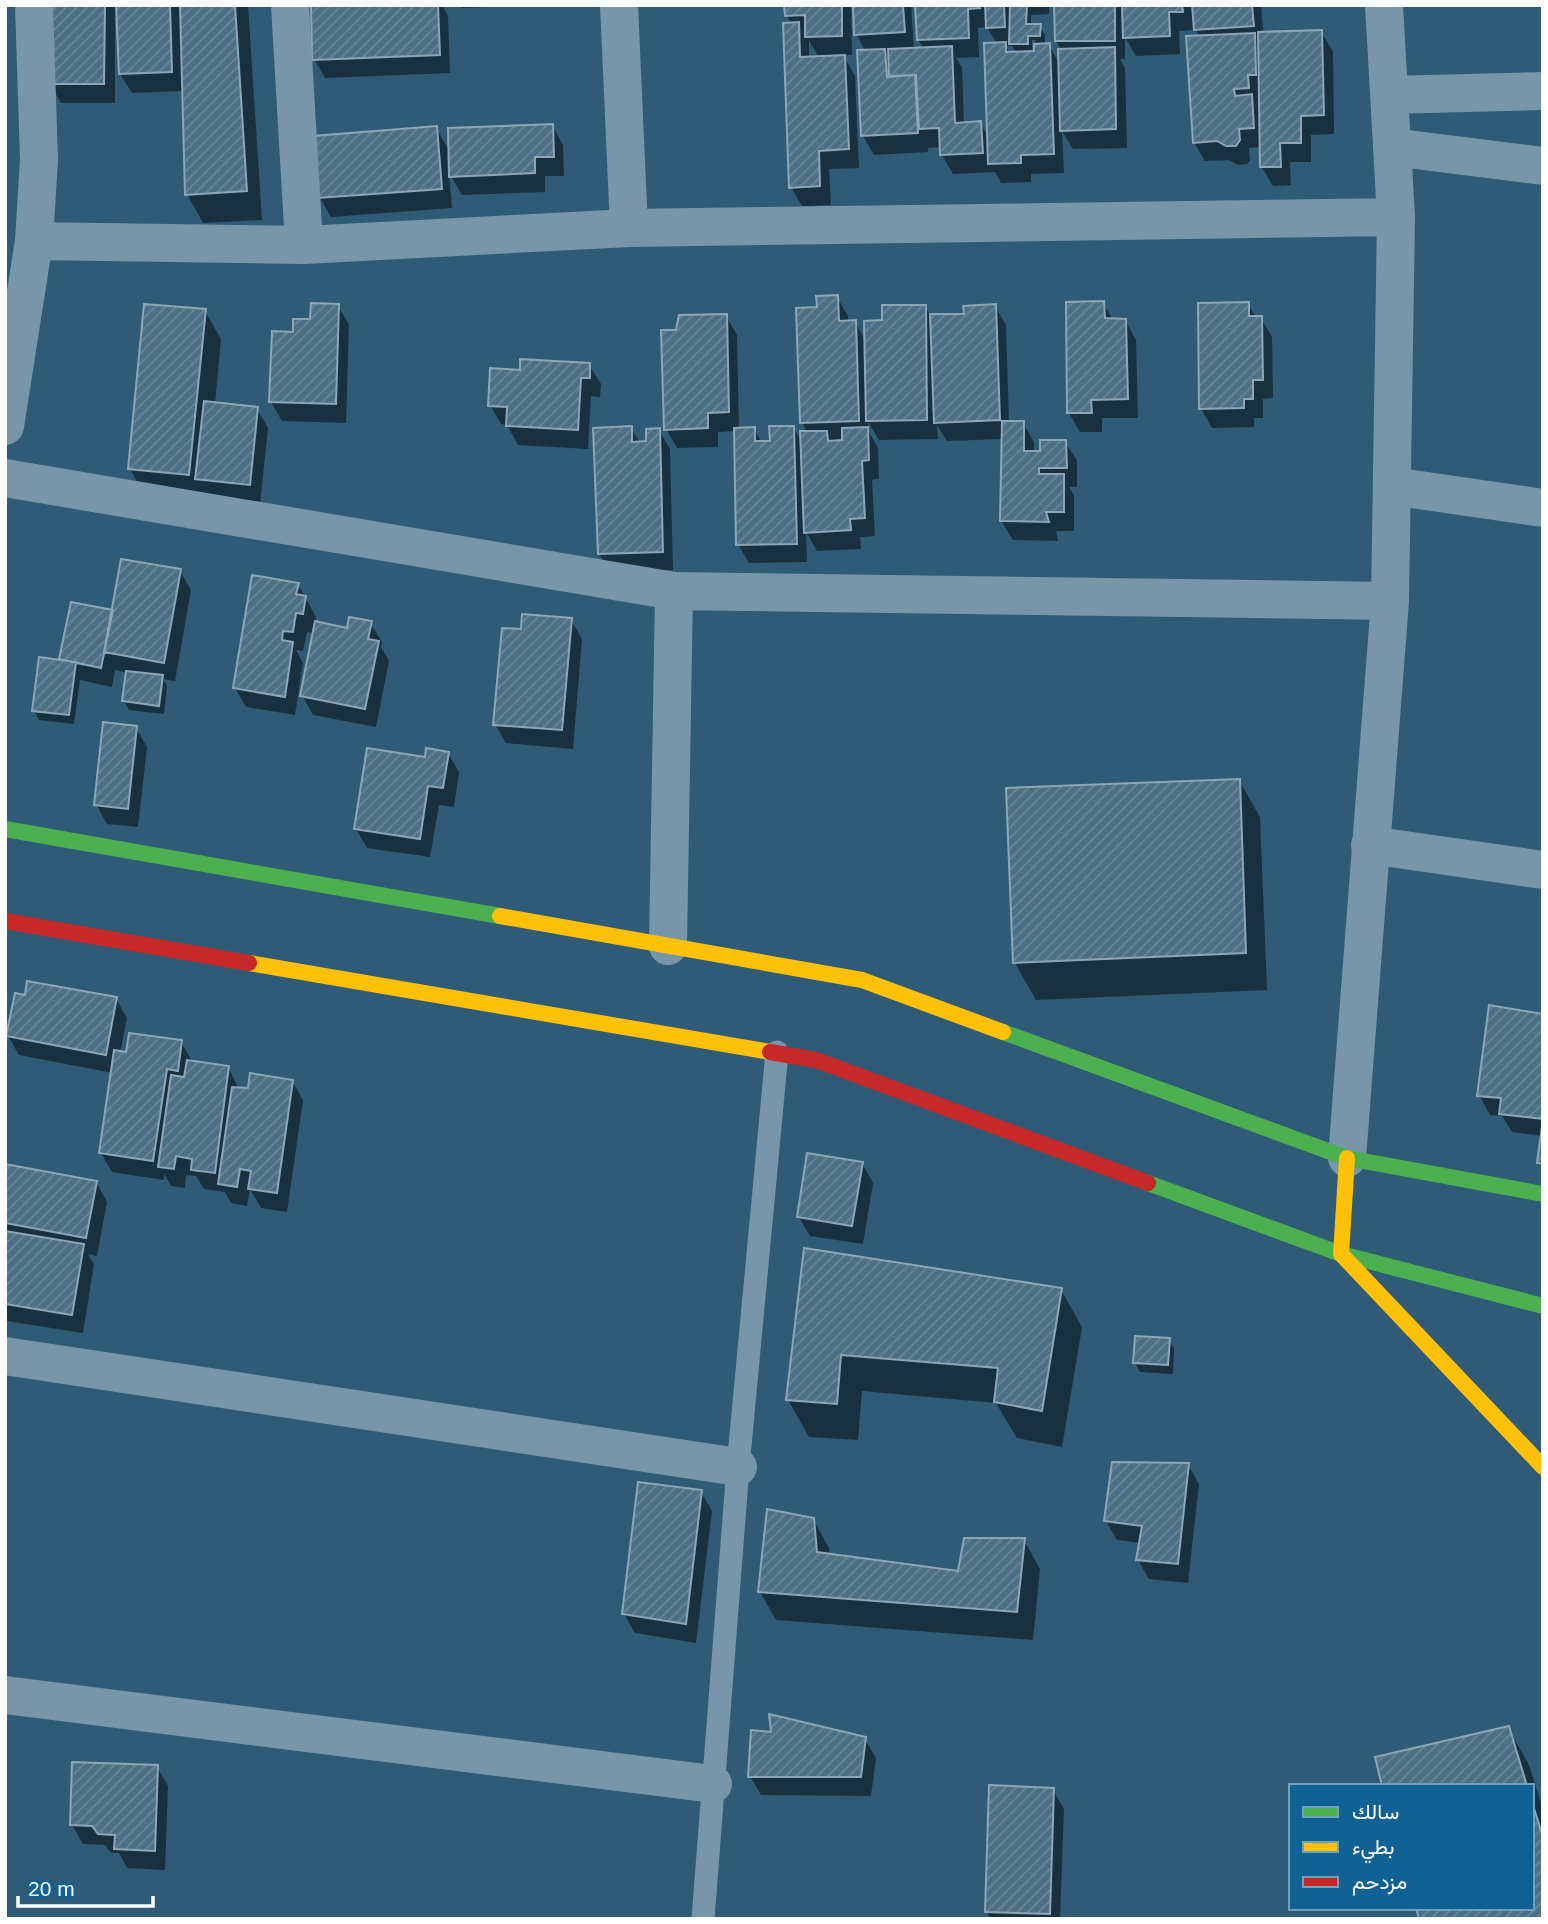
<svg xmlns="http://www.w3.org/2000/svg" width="1548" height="1924" viewBox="0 0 1548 1924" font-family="Arial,Vazirmatn,sans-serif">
<defs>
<pattern id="building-hatch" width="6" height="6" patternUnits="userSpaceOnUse" patternTransform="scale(1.75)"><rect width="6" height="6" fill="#4c7085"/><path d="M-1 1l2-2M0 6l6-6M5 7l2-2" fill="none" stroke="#678597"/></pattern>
</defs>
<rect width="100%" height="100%" fill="#2f5b76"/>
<path fill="#0007" fill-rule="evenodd" d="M 51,5 L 248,5 L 262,220 L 203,223 L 187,194 L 184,91 L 132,93 L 120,74 L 118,17 L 115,17 L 115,103 L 61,103 L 50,84 Z
M 312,5 L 442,5 L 448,16 L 450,73 L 325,78 L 314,59 Z
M 460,5 L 534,5 L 462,8 Z
M 786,5 L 851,5 L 852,55 L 843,55 L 855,76 L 859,168 L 829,169 L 831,205 L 802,206 L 791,187 L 792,24 L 786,15 ZM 809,40 L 819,58 L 809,58 Z
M 855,5 L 911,5 L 914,49 L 924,49 L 918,40 L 917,5 L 1049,5 L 1049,14 L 1031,15 L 1031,26 L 1040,26 L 1045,35 L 1045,45 L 1049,45 L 1060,65 L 1062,51 L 1056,41 L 1056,5 L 1261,5 L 1263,33 L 1321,32 L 1333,51 L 1334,134 L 1311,135 L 1311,162 L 1290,162 L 1291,185 L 1273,186 L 1262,167 L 1261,147 L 1249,148 L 1250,160 L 1247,164 L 1238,165 L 1229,160 L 1205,161 L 1194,142 L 1200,37 L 1192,24 L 1193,30 L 1179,31 L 1180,54 L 1136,56 L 1125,37 L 1125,59 L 1120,59 L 1125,68 L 1127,148 L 1073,149 L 1062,131 L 1064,173 L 1031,174 L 1031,182 L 1001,183 L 995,172 L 953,174 L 942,155 L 942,147 L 928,148 L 928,152 L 874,155 L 863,136 L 866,52 L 856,34 ZM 987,27 L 997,44 L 989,138 L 980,123 L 964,124 L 962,67 L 956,58 L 979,57 L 978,28 ZM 1032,40 L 1035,40 L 1036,52 L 1032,52 ZM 1006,46 L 1012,46 L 1016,53 L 1010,54 Z
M 552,125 L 563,145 L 564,176 L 545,176 L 545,192 L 462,195 L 449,173 L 452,208 L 331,217 L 320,198 L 436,128 L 450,152 Z
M 837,297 L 848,316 L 848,322 L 855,322 L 866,342 L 884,322 L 925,306 L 931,316 L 965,315 L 995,306 L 1006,325 L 1009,423 L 1023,423 L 1034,442 L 1034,453 L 1042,453 L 1065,442 L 1077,461 L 1077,487 L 1069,487 L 1074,495 L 1074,531 L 1056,531 L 1058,541 L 1013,540 L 1001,521 L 1003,439 L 947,441 L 937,425 L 938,439 L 879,440 L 868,422 L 869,432 L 878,448 L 879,479 L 872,480 L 875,536 L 860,537 L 861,549 L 817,551 L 806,532 L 807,562 L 749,563 L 738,544 L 736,431 L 718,432 L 718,447 L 677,448 L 666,429 L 678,332 L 726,316 L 737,335 L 739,430 L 754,429 L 762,443 L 772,443 L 793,427 L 802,443 L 807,433 L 802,422 L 819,309 Z
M 1103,303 L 1113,320 L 1125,320 L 1136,340 L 1138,418 L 1102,418 L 1102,432 L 1080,432 L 1069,413 Z
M 1248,304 L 1256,317 L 1261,318 L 1272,337 L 1273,398 L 1263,399 L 1263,418 L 1254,418 L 1254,427 L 1212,428 L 1201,409 Z
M 338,306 L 349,325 L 346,423 L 282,421 L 271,402 L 295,334 Z
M 205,311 L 221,339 L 215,404 L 257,409 L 268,428 L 260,504 L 146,497 L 130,469 Z
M 589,365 L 601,384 L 600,397 L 591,396 L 588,449 L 518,445 L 507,425 L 501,424 L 490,405 L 522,372 Z
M 631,428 L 640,443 L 647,443 L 659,430 L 670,449 L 673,570 L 611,573 L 599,554 Z
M 180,571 L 191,590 L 175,681 L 163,679 L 167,686 L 164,714 L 129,710 L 124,701 L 128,673 L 115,670 L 112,687 L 80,680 L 74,724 L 39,720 L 34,711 L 62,662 L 60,659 L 115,612 ZM 72,660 L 85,663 L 84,666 L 72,664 Z
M 298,584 L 316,617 L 315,623 L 348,630 L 370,623 L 382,642 L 381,647 L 389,661 L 376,727 L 313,715 L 302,695 L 314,633 L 307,632 L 303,651 L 296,650 L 303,663 L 295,715 L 246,707 L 235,688 Z
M 571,620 L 582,639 L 573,749 L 506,743 L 495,724 L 523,631 Z
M 136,728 L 147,747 L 138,827 L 107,824 L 96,804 Z
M 448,753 L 459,772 L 454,807 L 439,805 L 430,857 L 367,848 L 356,829 L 426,759 Z
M 1239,780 L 1260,817 L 1267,990 L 1036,1000 L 1015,963 Z
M 116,999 L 127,1018 L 120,1053 L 128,1054 L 181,1042 L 192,1061 L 228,1067 L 239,1089 L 249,1090 L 292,1081 L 303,1100 L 287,1212 L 261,1208 L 250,1189 L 247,1206 L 231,1203 L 225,1192 L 204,1189 L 196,1176 L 186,1175 L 185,1188 L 171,1186 L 164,1174 L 164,1180 L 112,1172 L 101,1153 L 113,1073 L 19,1055 L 8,1036 Z
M 1543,1015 L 1543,1170 L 1539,1163 L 1542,1136 L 1512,1132 L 1502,1116 L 1490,1115 L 1479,1095 Z
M 862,1163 L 873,1183 L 863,1244 L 810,1236 L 799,1217 Z
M 5,1166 L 96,1182 L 107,1202 L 97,1256 L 88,1254 L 94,1264 L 83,1333 L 7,1321 L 5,1319 Z
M 806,1250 L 1061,1290 L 1082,1327 L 1062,1447 L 1017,1438 L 996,1403 L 862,1391 L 858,1440 L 809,1437 L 788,1400 Z
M 1169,1340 L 1174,1349 L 1173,1374 L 1140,1372 L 1135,1363 Z
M 1188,1465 L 1199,1484 L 1188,1583 L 1149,1579 L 1138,1560 L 1141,1543 L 1117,1540 L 1106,1521 Z
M 701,1492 L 712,1511 L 696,1643 L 635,1633 L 624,1614 Z
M 813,1519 L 829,1548 L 830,1556 L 960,1573 L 1024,1540 L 1040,1569 L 1033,1640 L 776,1620 L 760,1592 Z
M 1508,1728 L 1529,1765 L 1543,1809 L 1543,1919 L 1532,1908 L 1532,1786 L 1384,1786 Z
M 864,1738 L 876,1758 L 871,1796 L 761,1795 L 750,1776 Z
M 157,1767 L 168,1786 L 165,1870 L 127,1868 L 119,1853 L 111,1853 L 105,1845 L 83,1844 L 72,1825 Z
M 1053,1790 L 1064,1809 L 1060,1919 L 991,1919 L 987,1912 Z"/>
<path fill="url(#building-hatch)" stroke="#8ca6b6" stroke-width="2" d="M 49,5 L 105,5 L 104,84 L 48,84 Z
M 116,5 L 170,5 L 172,72 L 119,74 Z
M 180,5 L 235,5 L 247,191 L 185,195 Z
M 311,5 L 438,5 L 440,55 L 312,60 Z
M 784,5 L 842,5 L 842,36 L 805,37 L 805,15 L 785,16 Z
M 853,5 L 903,5 L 905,32 L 854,35 Z
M 915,5 L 979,5 L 980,8 L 968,9 L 969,38 L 917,40 Z
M 985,5 L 1004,5 L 1005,27 L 986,28 Z
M 1010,5 L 1027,6 L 1026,24 L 1041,24 L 1040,36 L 1028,36 L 1028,44 L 1009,44 Z
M 1054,5 L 1115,5 L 1115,41 L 1055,41 Z
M 1122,5 L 1182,5 L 1183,12 L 1169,12 L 1170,36 L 1123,38 Z
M 1192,5 L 1252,5 L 1254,26 L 1194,30 Z
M 799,22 L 800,57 L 845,55 L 849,149 L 819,151 L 820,186 L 789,188 L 783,23 Z
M 1322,30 L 1324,115 L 1301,116 L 1301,143 L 1280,143 L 1281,167 L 1260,167 L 1258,32 Z
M 1255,33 L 1256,75 L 1248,75 L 1249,88 L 1234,89 L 1235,96 L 1252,94 L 1254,128 L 1239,129 L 1240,140 L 1236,146 L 1226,146 L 1217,141 L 1193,143 L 1186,36 Z
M 1006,42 L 1006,52 L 1034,51 L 1034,44 L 1050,43 L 1054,154 L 1021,155 L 1021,163 L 988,164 L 984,43 Z
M 952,46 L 955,123 L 981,121 L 983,153 L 940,155 L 939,128 L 919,129 L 916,75 L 889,76 L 888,49 Z
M 1115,47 L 1116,129 L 1060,131 L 1058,49 Z
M 885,49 L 887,77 L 915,75 L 918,133 L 861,136 L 857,50 Z
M 553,124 L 554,157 L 535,157 L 535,173 L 449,177 L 448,128 Z
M 437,126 L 442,189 L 318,198 L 313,136 Z
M 838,295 L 839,321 L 856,320 L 859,421 L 800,423 L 796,308 L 817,307 L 816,296 Z
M 1104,301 L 1105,318 L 1126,319 L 1128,399 L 1091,400 L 1092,413 L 1067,413 L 1066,302 Z
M 1249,302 L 1249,316 L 1262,316 L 1263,380 L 1253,380 L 1253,399 L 1244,399 L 1244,408 L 1199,409 L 1198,303 Z
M 311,303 L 339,304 L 336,404 L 269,402 L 272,331 L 293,332 L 293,319 L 310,319 Z
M 144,304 L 206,309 L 189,475 L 128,469 Z
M 996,304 L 1000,420 L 934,423 L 930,314 L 964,314 L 963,306 Z
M 882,305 L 926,305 L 927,420 L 866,421 L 864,321 L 882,320 Z
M 727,314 L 729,412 L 708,413 L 708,428 L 664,430 L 661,330 L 676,330 L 679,315 Z
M 520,359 L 590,363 L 590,378 L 581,378 L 578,430 L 506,426 L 507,407 L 488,406 L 490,368 L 520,370 Z
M 204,401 L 258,407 L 250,485 L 195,479 Z
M 1002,421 L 1024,421 L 1024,451 L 1040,451 L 1040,440 L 1066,440 L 1067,468 L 1039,468 L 1039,474 L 1064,474 L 1064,512 L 1046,512 L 1049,522 L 1000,521 Z
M 632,426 L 632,442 L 646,441 L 646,429 L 660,428 L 663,552 L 598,554 L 593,428 Z
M 769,426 L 794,426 L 797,544 L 736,545 L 734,428 L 755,427 L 755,441 L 770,441 Z
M 868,427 L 869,460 L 862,461 L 865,518 L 850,519 L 851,530 L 804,533 L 800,431 L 827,431 L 828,441 L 842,440 L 842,428 Z
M 121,559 L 181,569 L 164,663 L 104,652 Z
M 252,575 L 299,583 L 296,594 L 306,596 L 303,614 L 296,613 L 293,632 L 283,631 L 282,640 L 293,642 L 285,697 L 233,688 Z
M 71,602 L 113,610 L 101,668 L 59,659 Z
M 522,614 L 572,618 L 562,730 L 493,725 L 502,628 L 521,629 Z
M 349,617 L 372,621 L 368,639 L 379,641 L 365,709 L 300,696 L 315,621 L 347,628 Z
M 39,657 L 76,662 L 69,715 L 32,711 Z
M 126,671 L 163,675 L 159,706 L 122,701 Z
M 103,722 L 137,726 L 128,809 L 94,805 Z
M 367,748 L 425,757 L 426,748 L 449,752 L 443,788 L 428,786 L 420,839 L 354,829 Z
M 1240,779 L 1246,953 L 1013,963 L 1006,788 Z
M 27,981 L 117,997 L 106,1055 L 6,1036 L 15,993 L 25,995 Z
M 1489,1005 L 1543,1014 L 1543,1164 L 1537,1163 L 1543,1119 L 1499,1114 L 1501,1098 L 1477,1096 Z
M 129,1033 L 182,1040 L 178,1071 L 167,1069 L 153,1161 L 99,1153 L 114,1050 L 126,1052 Z
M 187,1060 L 229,1066 L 215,1173 L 191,1170 L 192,1159 L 176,1156 L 174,1169 L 158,1167 L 171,1075 L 184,1077 Z
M 250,1073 L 293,1080 L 277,1193 L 248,1189 L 251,1171 L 240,1169 L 237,1187 L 218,1184 L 232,1087 L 248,1088 Z
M 807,1153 L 863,1162 L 852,1226 L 797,1217 Z
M 5,1164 L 97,1181 L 86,1238 L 5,1223 Z
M 5,1231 L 84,1244 L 72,1315 L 5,1304 Z
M 804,1248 L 1062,1288 L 1042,1411 L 994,1402 L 998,1368 L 841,1355 L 837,1404 L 786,1400 Z
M 1135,1336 L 1170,1338 L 1168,1365 L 1133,1363 Z
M 1112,1462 L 1189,1463 L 1178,1564 L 1136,1560 L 1142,1526 L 1104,1521 Z
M 638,1482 L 702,1490 L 686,1624 L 622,1614 Z
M 767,1509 L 814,1518 L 817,1552 L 958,1571 L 964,1538 L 1025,1538 L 1017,1612 L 758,1592 Z
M 769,1714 L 866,1737 L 861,1777 L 748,1777 L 751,1730 L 771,1732 Z
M 1509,1726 L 1527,1786 L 1382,1786 L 1375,1757 Z
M 72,1762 L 158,1765 L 155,1851 L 114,1849 L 115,1835 L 98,1834 L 92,1826 L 70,1825 Z
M 989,1785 L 1054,1788 L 1050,1914 L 985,1912 Z
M 1532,1802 L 1543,1837 L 1543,1919 L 1419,1919 L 1416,1908 L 1532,1908 Z"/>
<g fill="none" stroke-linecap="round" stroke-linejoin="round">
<path stroke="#7796a9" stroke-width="23" d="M 703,1919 L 738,1467 L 777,1052"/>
<path stroke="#7796a9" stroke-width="38" d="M 290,5 L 304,245
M 619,5 L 629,228
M 1389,95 L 1543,91
M 1392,147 L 1543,166
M 34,241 L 304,245 L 629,228 L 1396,217
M 5,426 L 34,241 L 39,160 L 34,5
M 5,478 L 674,591 L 1390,601
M 1392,486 L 1543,508
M 1370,845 L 1543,870
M 668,946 L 674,591
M 1347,1158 L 1390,601 L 1396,217 L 1384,5
M 5,1356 L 738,1467
M 5,1695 L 713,1784"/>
<path stroke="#4caf50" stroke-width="16" d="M 5,829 L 500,916
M 1003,1032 L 1347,1158 L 1543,1194
M 1148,1183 L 1341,1254 L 1543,1306"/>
<path stroke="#ffc107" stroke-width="16" d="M 500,916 L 862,980 L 1003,1032
M 249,963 L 770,1052
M 1347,1158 L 1341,1254 L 1543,1467"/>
<path stroke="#c62828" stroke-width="16" d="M 5,921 L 249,963
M 770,1052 L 816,1060 L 1148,1183"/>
</g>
<rect width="1548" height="1924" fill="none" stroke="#ffffff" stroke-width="14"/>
<rect x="1289" y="1784" width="245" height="126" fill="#116294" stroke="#70a1bf" stroke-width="2"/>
<rect x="1303" y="1807" width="35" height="10" fill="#4caf50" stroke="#70a1bf" stroke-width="2"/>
<text x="1352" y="1819" font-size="21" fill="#ffffff">سالك</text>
<rect x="1303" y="1842" width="35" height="10" fill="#ffc107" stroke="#70a1bf" stroke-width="2"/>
<text x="1352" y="1854" font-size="21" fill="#ffffff">بطيء</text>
<rect x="1303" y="1877" width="35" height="10" fill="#c62828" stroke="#70a1bf" stroke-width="2"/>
<text x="1352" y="1889" font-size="21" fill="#ffffff">مزدحم</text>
<path d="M18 1896v10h135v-10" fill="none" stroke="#ffffff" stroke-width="3.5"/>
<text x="28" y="1896" font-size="21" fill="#ffffff" stroke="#116294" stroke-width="5" paint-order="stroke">20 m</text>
</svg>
